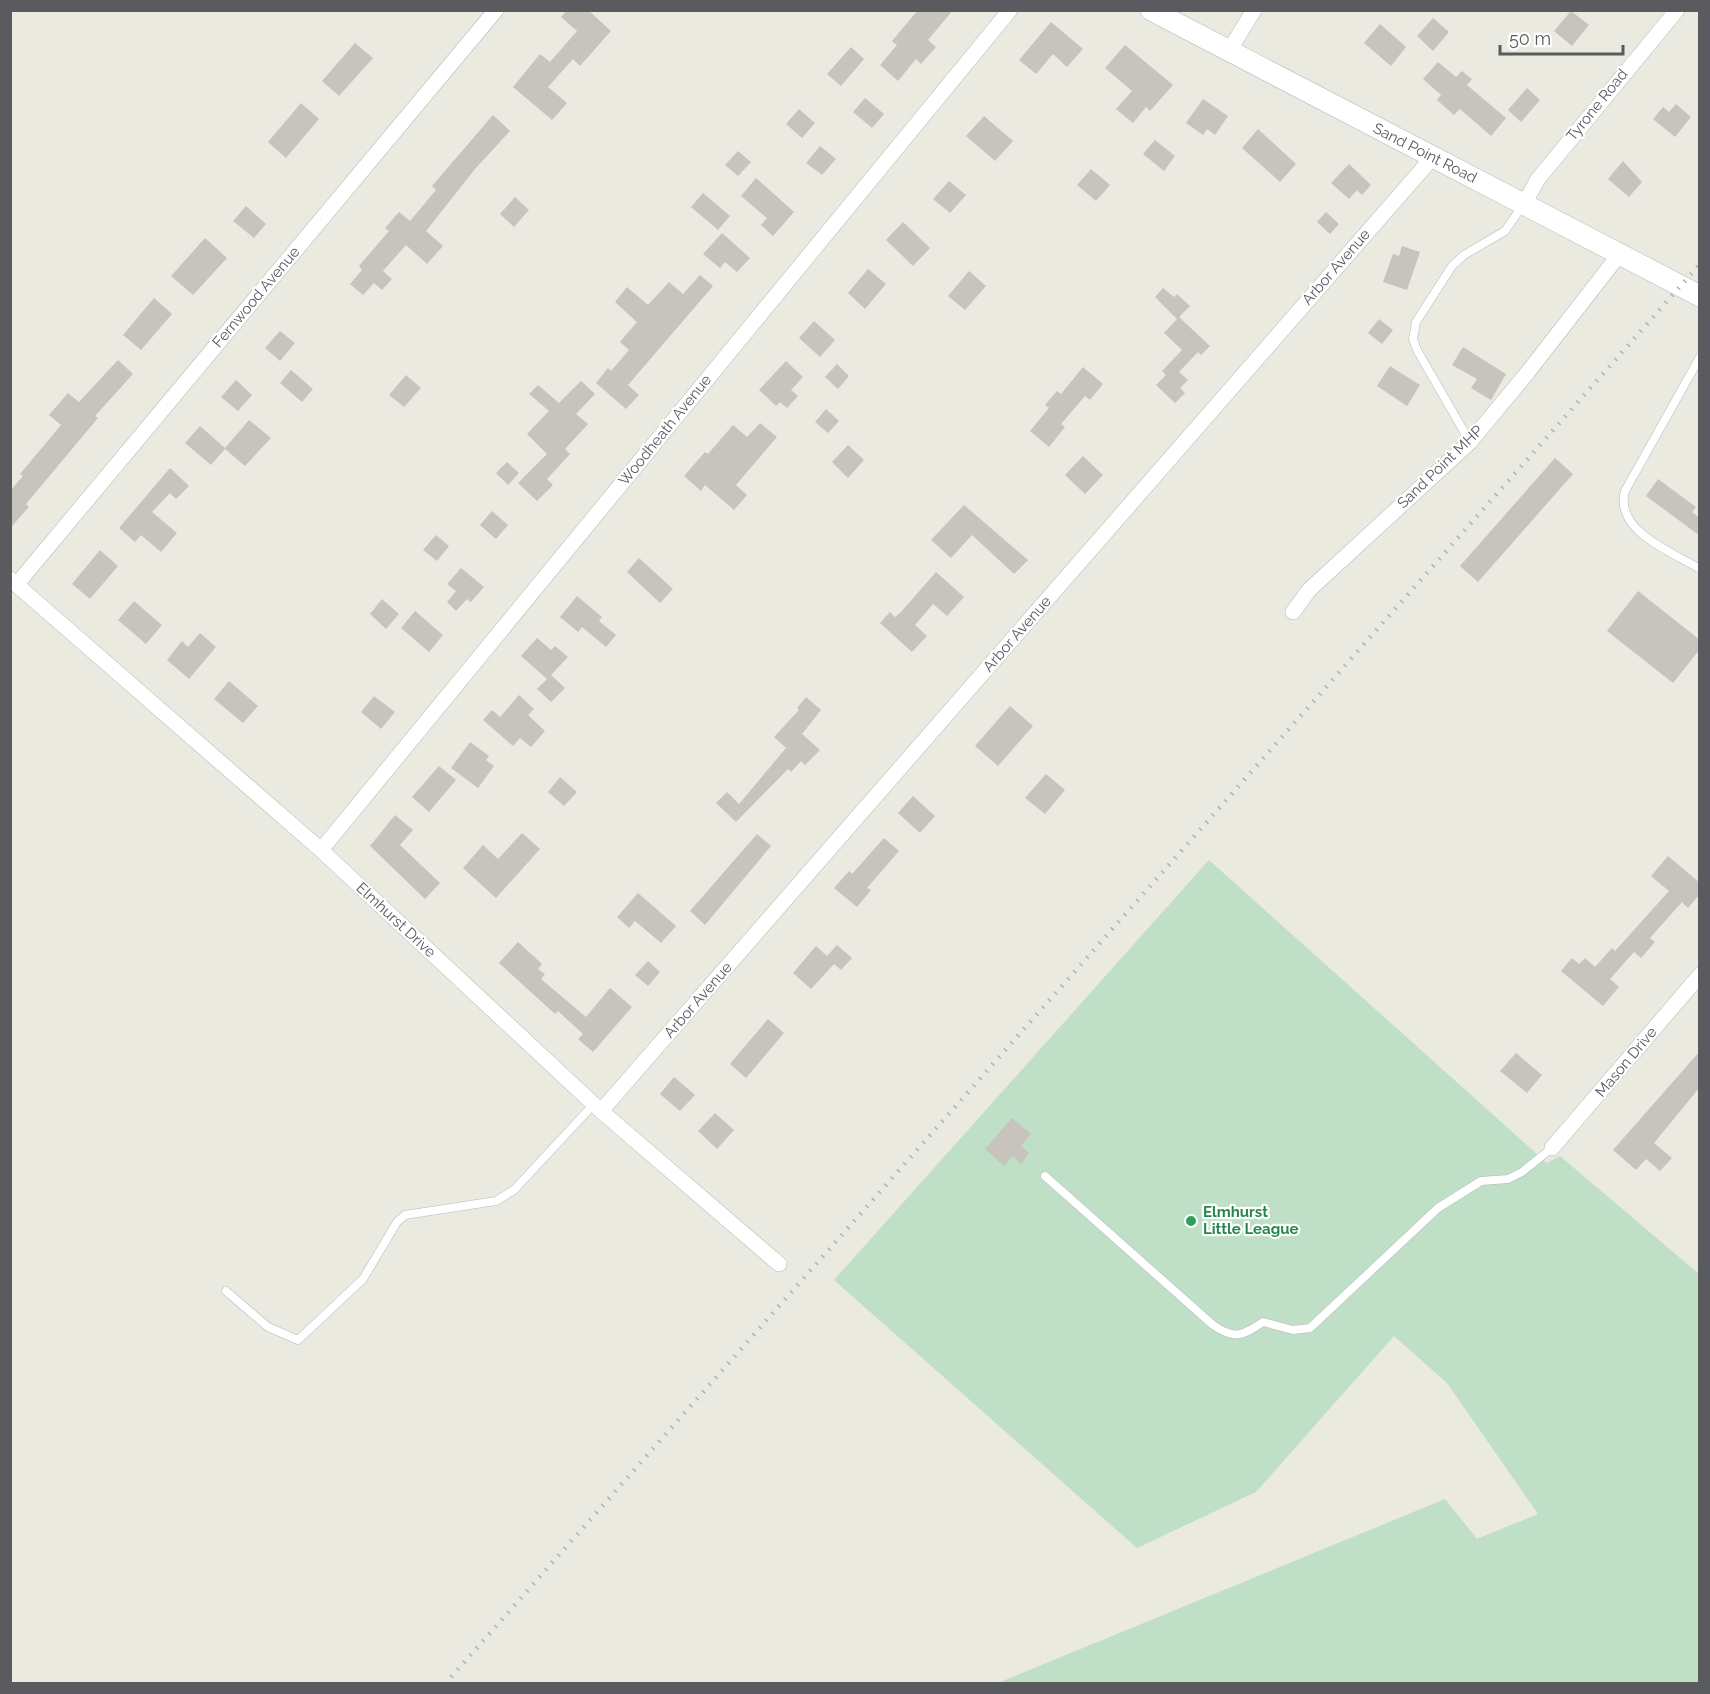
<svg xmlns="http://www.w3.org/2000/svg" width="1710" height="1694" viewBox="0 0 1710 1694" font-family="Raleway,sans-serif">
<rect width="100%" height="100%" fill="#eaeae0"/>
<path fill="#bfdfc6" d="M 1209,860 L 1547,1163 L 1560,1156 L 1699,1274 L 1699,1683 L 998,1683 L 1445,1499 L 1477,1539 L 1538,1514 L 1447,1383 L 1394,1336 L 1256,1492 L 1137,1548 L 834,1280 Z"/>
<path fill="#c6c4bd" d="M 567,10 L 588,10 L 611,31 L 580,66 L 573,59 L 548,87 L 567,103 L 552,120 L 513,87 L 540,54 L 550,62 L 577,31 L 561,17 Z
M 918,10 L 953,10 L 928,40 L 936,47 L 921,64 L 916,59 L 898,81 L 880,65 L 897,45 L 892,41 Z
M 1571,11 L 1589,25 L 1572,46 L 1554,31 Z
M 1433,18 L 1449,32 L 1433,51 L 1417,36 Z
M 1051,22 L 1083,49 L 1067,67 L 1053,54 L 1036,74 L 1019,60 Z
M 1380,24 L 1406,47 L 1391,66 L 1364,43 Z
M 355,43 L 373,58 L 339,96 L 322,81 Z
M 1125,45 L 1173,85 L 1150,111 L 1146,107 L 1133,123 L 1116,109 L 1132,91 L 1105,68 Z
M 851,47 L 864,59 L 841,86 L 827,74 Z
M 1438,62 L 1456,77 L 1462,71 L 1472,79 L 1467,85 L 1506,118 L 1491,136 L 1460,109 L 1454,115 L 1437,100 L 1441,95 L 1423,79 Z
M 1527,88 L 1540,100 L 1521,122 L 1508,110 Z
M 865,98 L 884,114 L 872,128 L 853,112 Z
M 1203,99 L 1228,116 L 1215,135 L 1207,129 L 1203,135 L 1186,123 Z
M 301,103 L 319,119 L 286,158 L 268,142 Z
M 1676,104 L 1691,117 L 1675,137 L 1653,119 L 1663,107 L 1669,112 Z
M 799,109 L 815,123 L 802,138 L 786,124 Z
M 493,115 L 510,131 L 475,169 L 426,231 L 443,246 L 427,264 L 406,245 L 383,271 L 392,279 L 382,290 L 374,283 L 363,295 L 350,284 L 362,270 L 359,266 L 389,231 L 385,228 L 399,212 L 410,221 L 436,190 L 432,186 Z
M 984,116 L 1013,141 L 995,161 L 966,136 Z
M 1258,129 L 1296,164 L 1280,182 L 1242,148 Z
M 1155,140 L 1175,156 L 1164,171 L 1143,154 Z
M 820,146 L 836,159 L 822,175 L 806,163 Z
M 738,151 L 751,162 L 738,176 L 725,165 Z
M 1623,161 L 1642,182 L 1629,197 L 1608,179 Z
M 1349,164 L 1371,185 L 1362,195 L 1357,190 L 1349,199 L 1331,183 Z
M 1091,169 L 1110,185 L 1096,201 L 1077,185 Z
M 756,178 L 794,212 L 773,236 L 761,225 L 767,218 L 741,196 Z
M 949,181 L 966,195 L 950,213 L 933,199 Z
M 703,193 L 730,216 L 718,230 L 691,207 Z
M 515,197 L 529,210 L 514,227 L 500,214 Z
M 246,206 L 266,224 L 254,238 L 233,221 Z
M 1326,212 L 1339,224 L 1330,234 L 1317,222 Z
M 903,222 L 930,248 L 913,266 L 886,240 Z
M 722,233 L 750,258 L 737,272 L 725,262 L 720,268 L 703,254 Z
M 205,238 L 227,258 L 193,295 L 171,276 Z
M 1402,246 L 1420,252 L 1407,290 L 1383,282 L 1393,254 L 1399,256 Z
M 868,269 L 886,284 L 865,309 L 848,293 Z
M 969,271 L 986,286 L 965,310 L 948,296 Z
M 700,275 L 713,286 L 628,385 L 639,395 L 626,409 L 596,383 L 608,368 L 611,371 L 629,350 L 620,342 L 637,322 L 615,302 L 627,287 L 648,305 L 669,282 L 683,294 Z
M 1163,288 L 1174,297 L 1177,294 L 1190,306 L 1179,317 L 1210,346 L 1201,355 L 1198,352 L 1179,372 L 1188,380 L 1180,388 L 1185,393 L 1175,403 L 1156,385 L 1166,375 L 1162,371 L 1182,350 L 1164,333 L 1177,319 L 1155,297 Z
M 154,298 L 172,314 L 141,350 L 123,335 Z
M 1379,319 L 1393,330 L 1382,344 L 1368,333 Z
M 814,321 L 835,340 L 820,357 L 799,338 Z
M 280,331 L 295,343 L 280,361 L 265,348 Z
M 1463,347 L 1506,374 L 1491,400 L 1471,388 L 1477,379 L 1452,365 Z
M 118,360 L 133,374 L 95,416 L 98,418 L 26,504 L 29,507 L 10,528 L 10,491 L 23,476 L 20,474 L 61,425 L 49,415 L 68,393 L 79,402 Z
M 786,361 L 803,377 L 791,390 L 798,396 L 787,408 L 780,402 L 776,406 L 759,390 Z
M 837,364 L 849,376 L 838,389 L 825,377 Z
M 1390,366 L 1420,385 L 1407,406 L 1377,386 Z
M 1083,367 L 1103,384 L 1090,400 L 1085,396 L 1061,424 L 1065,427 L 1049,447 L 1030,431 L 1049,408 L 1045,405 L 1057,391 L 1061,394 Z
M 291,370 L 313,389 L 302,402 L 280,383 Z
M 406,375 L 421,388 L 404,407 L 389,395 Z
M 236,380 L 252,395 L 238,411 L 221,397 Z
M 581,381 L 595,394 L 576,414 L 588,424 L 565,449 L 570,454 L 547,479 L 553,485 L 537,501 L 518,483 L 547,454 L 527,434 L 549,411 L 529,394 L 538,385 L 559,403 Z
M 826,409 L 839,421 L 828,433 L 815,422 Z
M 249,420 L 271,438 L 245,466 L 225,449 L 211,465 L 185,443 L 200,426 L 225,448 Z
M 760,423 L 777,437 L 736,485 L 747,495 L 734,510 L 705,485 L 701,491 L 684,476 L 705,452 L 708,454 L 733,425 L 747,437 Z
M 848,445 L 864,460 L 848,478 L 832,462 Z
M 1083,456 L 1103,475 L 1085,494 L 1065,475 Z
M 1555,458 L 1573,474 L 1478,582 L 1460,566 Z
M 507,462 L 519,473 L 508,485 L 496,473 Z
M 170,468 L 189,486 L 176,499 L 170,493 L 152,512 L 177,533 L 161,552 L 141,535 L 135,542 L 119,528 Z
M 1658,479 L 1696,507 L 1692,512 L 1700,518 L 1700,536 L 1646,496 Z
M 964,505 L 1028,560 L 1014,574 L 972,535 L 951,558 L 931,540 Z
M 492,511 L 508,525 L 496,539 L 480,525 Z
M 436,535 L 449,546 L 437,561 L 423,550 Z
M 100,550 L 118,566 L 90,599 L 72,584 Z
M 639,558 L 673,589 L 660,603 L 627,572 Z
M 461,568 L 484,587 L 471,602 L 467,599 L 456,611 L 447,602 L 456,591 L 447,584 Z
M 936,572 L 964,597 L 947,616 L 933,604 L 915,625 L 927,636 L 912,652 L 880,623 L 890,612 L 895,617 L 901,612 Z
M 1638,591 L 1700,640 L 1700,649 L 1673,683 L 1607,631 Z
M 577,596 L 602,617 L 599,621 L 616,635 L 606,647 L 582,627 L 578,632 L 560,617 Z
M 382,599 L 399,614 L 386,629 L 370,614 Z
M 134,601 L 162,625 L 146,644 L 118,620 Z
M 415,611 L 443,635 L 429,652 L 401,628 Z
M 200,633 L 216,647 L 189,679 L 167,660 L 182,641 L 188,647 Z
M 537,638 L 551,650 L 555,646 L 568,657 L 551,675 L 565,688 L 551,702 L 537,689 L 547,679 L 521,656 Z
M 229,681 L 258,706 L 243,723 L 214,699 Z
M 519,695 L 534,709 L 528,715 L 545,731 L 531,747 L 520,738 L 513,746 L 483,720 L 492,710 L 500,717 Z
M 374,696 L 395,712 L 381,729 L 361,712 Z
M 806,697 L 821,710 L 802,734 L 820,750 L 805,765 L 801,761 L 791,772 L 788,769 L 736,822 L 716,803 L 727,792 L 739,804 L 786,748 L 774,737 L 799,710 L 797,708 Z
M 1010,706 L 1033,726 L 998,766 L 975,746 Z
M 470,742 L 489,756 L 486,760 L 494,766 L 478,788 L 451,768 Z
M 439,766 L 456,780 L 429,812 L 412,797 Z
M 1046,774 L 1065,790 L 1045,814 L 1025,798 Z
M 560,777 L 577,792 L 564,806 L 548,792 Z
M 913,796 L 935,816 L 920,833 L 898,813 Z
M 395,815 L 413,830 L 400,845 L 440,883 L 425,899 L 370,846 Z
M 522,833 L 540,849 L 496,898 L 463,868 L 483,845 L 498,859 Z
M 757,834 L 771,846 L 705,925 L 690,911 Z
M 884,838 L 899,851 L 867,888 L 871,890 L 857,907 L 834,888 L 849,871 L 852,874 Z
M 1668,856 L 1700,883 L 1700,894 L 1688,908 L 1682,902 L 1650,938 L 1655,942 L 1641,958 L 1634,952 L 1610,979 L 1619,987 L 1603,1006 L 1561,971 L 1572,958 L 1579,964 L 1585,958 L 1595,967 L 1612,948 L 1615,951 L 1669,891 L 1651,876 Z
M 638,893 L 676,926 L 661,943 L 635,921 L 629,928 L 617,917 Z
M 518,942 L 542,964 L 538,969 L 545,974 L 541,979 L 586,1017 L 610,988 L 632,1007 L 593,1052 L 578,1039 L 583,1034 L 558,1011 L 555,1014 L 499,963 Z
M 837,945 L 852,958 L 841,970 L 834,964 L 811,989 L 793,973 L 816,946 L 827,956 Z
M 648,961 L 660,972 L 648,986 L 635,975 Z
M 768,1019 L 784,1033 L 746,1078 L 730,1064 Z
M 1700,1051 L 1700,1087 L 1654,1143 L 1672,1158 L 1660,1171 L 1646,1159 L 1636,1170 L 1613,1150 Z
M 1516,1053 L 1542,1075 L 1527,1093 L 1500,1071 Z
M 674,1077 L 695,1095 L 680,1111 L 660,1094 Z
M 715,1113 L 734,1130 L 717,1149 L 698,1131 Z
M 1012,1118 L 1031,1134 L 1021,1146 L 1029,1153 L 1021,1164 L 1013,1156 L 1004,1166 L 985,1149 Z"/>
<g fill="none" stroke-linecap="round" stroke-linejoin="round">
<g stroke="#b6b7bc" stroke-width="9">
<path id="lane" d="M 1700,357 L 1625,491 C 1614,531 1672,552 1700,569
M 1470,442 L 1417,350 L 1413,339 L 1416,322 L 1452,266 L 1464,255 L 1505,231 L 1523,205
M 1045,1176 L 1213,1325 C 1235,1340 1242,1336 1263,1322 L 1293,1330 L 1310,1328 L 1438,1208 L 1481,1181 L 1508,1179 L 1522,1172 L 1552,1148
M 226,1291 L 268,1327 L 298,1340 L 363,1279 L 397,1222 L 405,1215 L 496,1201 L 514,1190 L 594,1104"/>
</g>
<g stroke="#b6b7bc" stroke-width="16">
<path id="street" d="M 1229,51 L 1254,10
M 1524,204 L 1538,179 L 1677,10
M 10,579 L 321,850 L 601,1111 L 779,1264
M 17,584 L 496,10
M 1293,612 L 1309,590 L 1470,442 L 1528,372 L 1619,255
M 321,850 L 1010,10
M 601,1111 L 1433,157
M 1552,1148 L 1700,975"/>
</g>
<g stroke="#b6b8bd" stroke-width="22">
<path id="secondary" d="M 1151,10 L 1700,296"/>
</g>
<use href="#lane" stroke="#fff" stroke-width="8"/>
<use href="#street" stroke="#fff" stroke-width="15"/>
<use href="#secondary" stroke="#fff" stroke-width="21"/>
<path stroke="#b1b2b2" stroke-width="4.5" stroke-dasharray="1.5 8" stroke-linecap="butt" d="M 445,1684 L 1700,264"/>
</g>
<circle fill="#2e9e5b" stroke="#fff" stroke-width="2" cx="1191" cy="1221" r="6"/>
<g text-anchor="middle" stroke-width="4.5" stroke-linejoin="round" paint-order="stroke">
<g font-size="15" fill="#595b5f" stroke="#fff">
<text transform="translate(1597 105) rotate(-51)" y="5">Tyrone Road</text>
<text transform="translate(1425 153) rotate(27)" y="5">Sand Point Road</text>
<text transform="translate(1336 267) rotate(-49)" y="5">Arbor Avenue</text>
<text transform="translate(256 297) rotate(-50)" y="5">Fernwood Avenue</text>
<text transform="translate(665 430) rotate(-51)" y="5">Woodheath Avenue</text>
<text transform="translate(1440 467) rotate(-44)" y="5">Sand Point MHP</text>
<text transform="translate(1017 634) rotate(-49)" y="5">Arbor Avenue</text>
<text transform="translate(396 920) rotate(43)" y="5">Elmhurst Drive</text>
<text transform="translate(698 1000) rotate(-49)" y="5">Arbor Avenue</text>
<text transform="translate(1626 1062) rotate(-50)" y="5">Mason Drive</text>
</g>
<g font-size="15" font-weight="bold" fill="#27864d" stroke="#fff" text-anchor="start">
<text x="1203" y="1217">Elmhurst<tspan x="1203" dy="17">Little League</tspan></text>
</g>
</g>
<rect width="1710" height="1694" fill="none" stroke="#595b5f" stroke-width="24"/>
<path d="M1500 45v9h123v-9" fill="none" stroke="#595b5f" stroke-width="3"/>
<text x="1509" y="45" font-size="18" fill="#595b5f" stroke="#ffffff" stroke-width="4.5" paint-order="stroke">50 m</text>
</svg>
